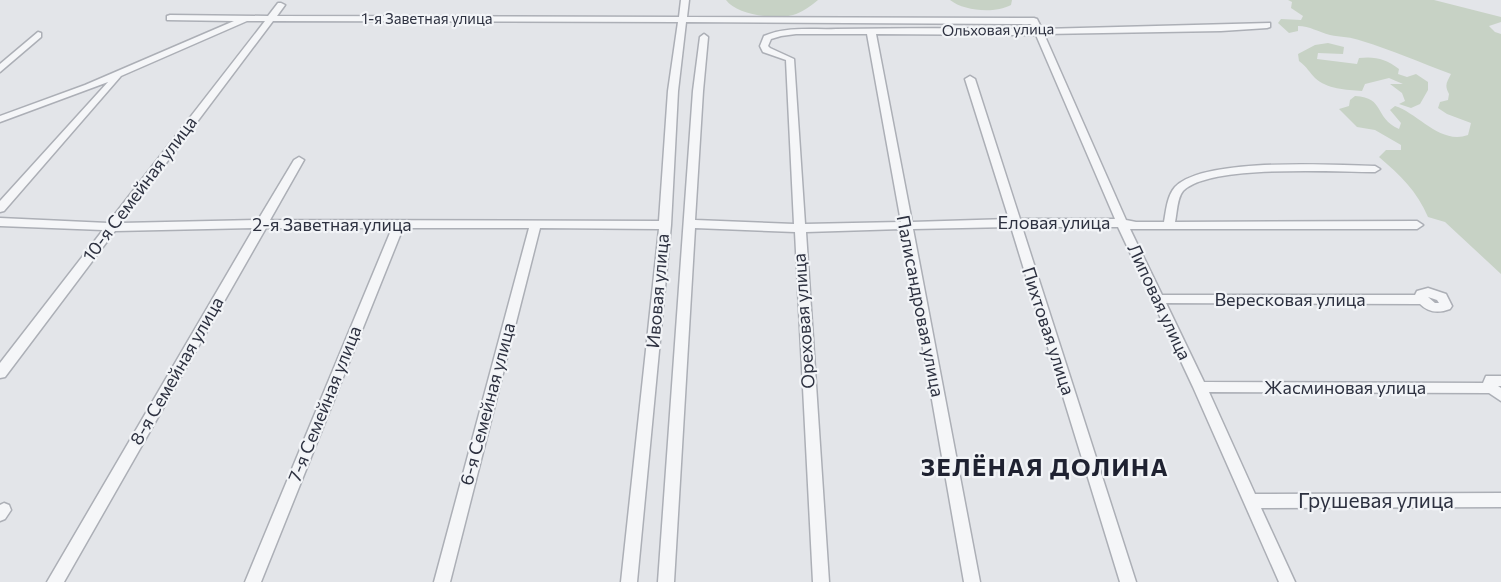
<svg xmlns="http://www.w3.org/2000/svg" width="1501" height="582" viewBox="0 0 1501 582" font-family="Commissioner,sans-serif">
<rect width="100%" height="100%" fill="#e3e5e9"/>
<path fill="#c7d2c5" d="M 726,0 L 818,0 C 812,5 801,13 793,15 C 775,20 737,15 726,0 Z
M 950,0 L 1012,0 L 1011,5 C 994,14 964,11 950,0 Z
M 1288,0 L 1434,0 L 1501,17 L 1501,22 L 1489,26 L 1495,32 L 1501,34 L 1501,274 L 1445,222 L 1428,217 C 1417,191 1400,175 1379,157 L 1386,150 L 1401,150 L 1401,145 L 1375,130 L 1357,127 L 1339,109 L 1349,106 L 1350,100 L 1355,96 C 1386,98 1373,117 1399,129 L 1401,123 L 1390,110 L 1395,106 C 1418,113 1440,145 1468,135 L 1471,123 L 1447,114 L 1438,108 L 1440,102 L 1448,100 L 1449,94 C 1444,85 1447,82 1451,74 C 1421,63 1392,50 1362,41 C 1352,37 1340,37 1330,35 C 1318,32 1310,26 1298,26 L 1298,31 L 1289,33 L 1278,23 L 1281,19 L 1301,20 L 1303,16 L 1291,8 L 1292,2 Z
M 1328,43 L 1344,47 L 1343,54 L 1318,53 L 1317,59 L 1357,64 L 1359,58 C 1375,56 1386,59 1399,69 L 1398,74 L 1407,77 L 1416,74 L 1428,82 L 1428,90 L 1420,104 L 1411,108 L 1399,104 L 1405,101 L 1402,93 L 1390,84 L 1403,84 L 1389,78 L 1365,84 L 1362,91 C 1346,90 1327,89 1315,78 C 1309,72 1308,68 1299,61 L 1298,54 L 1315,45 Z"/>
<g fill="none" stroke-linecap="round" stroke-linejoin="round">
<g stroke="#acafb6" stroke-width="3">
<path id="minor" d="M 681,0 L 689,0 L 687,17 L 1034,18 L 1037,19 L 1042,29 L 1270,23 L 1270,27 L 1267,28 L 1221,31 L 1044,34 L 1126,220 L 1136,222 L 1164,222 C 1166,211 1167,196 1175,187 C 1204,157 1332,165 1375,166 L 1380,169 L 1375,172 C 1336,172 1209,164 1183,191 C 1177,198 1177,213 1175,222 L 1417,221 L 1423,225 L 1417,229 L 1130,229 L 1162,295 L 1415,295 L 1417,291 L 1428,288 L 1446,294 L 1452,306 L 1450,309 C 1439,313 1429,313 1420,304 L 1166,303 L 1204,382 L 1483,383 L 1486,376 L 1501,376 L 1501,386 L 1498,386 L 1501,388 L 1501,401 L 1489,393 L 1209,392 L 1255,494 L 1501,493 L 1501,507 L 1261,508 L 1295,582 L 1279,582 L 1193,387 L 1118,227 L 1022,227 L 1136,582 L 1120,582 L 1011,227 L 913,229 L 980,582 L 964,582 L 902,229 L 806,232 L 829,582 L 813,582 L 795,232 L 695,228 L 674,582 L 658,582 L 693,91 L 700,37 L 704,34 L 708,37 L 703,91 L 695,220 L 794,224 L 786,60 L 763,52 L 760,46 L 764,36 C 787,26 812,30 836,29 C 901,28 968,28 1033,29 L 1031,24 L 686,22 L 678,91 L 671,225 L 637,582 L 621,582 L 659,229 L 540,228 L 450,582 L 434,582 L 529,228 L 403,228 L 261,582 L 245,582 L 392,228 L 266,228 L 64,582 L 47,582 L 254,228 L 115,231 L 5,377 L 0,378 L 0,363 L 103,230 L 0,226 L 0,218 L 108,223 L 265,21 L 247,21 L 121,76 L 4,211 L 0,212 L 0,201 L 108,82 L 0,122 L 0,116 L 85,85 L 234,21 L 167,20 L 167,16 L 170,15 L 268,16 L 278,3 L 281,3 L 285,5 L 277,16 L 679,17 ZM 273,21 L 678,22 L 668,91 L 659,221 L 270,220 L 304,160 L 299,157 L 294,160 L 258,220 L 121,223 ZM 796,34 L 867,34 L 901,222 L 805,224 L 794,59 L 770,48 L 768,46 L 771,39 L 781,36 ZM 876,34 L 1036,35 L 1115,219 L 1020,219 L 975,79 L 970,76 L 965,79 L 1009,219 L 912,222 ZM 1428,297 L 1437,300 L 1439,303 L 1435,303 Z
M 38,32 L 41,33 L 41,37 L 0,72 L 0,64 Z
M 4,503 L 9,505 L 11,510 L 5,519 L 0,521 L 0,505 Z"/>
</g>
<use href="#minor" fill="#f5f6f8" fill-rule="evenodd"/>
</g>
<g text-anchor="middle" stroke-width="4.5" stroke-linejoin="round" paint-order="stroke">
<g font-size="15" fill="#2d3140" stroke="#f2f4f7">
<text x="427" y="24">1-я Заветная улица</text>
<text transform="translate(998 30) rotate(-1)" y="5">Ольховая улица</text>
</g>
<g font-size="18" fill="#2d3140" stroke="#f2f4f7">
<text transform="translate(140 189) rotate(-53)" y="6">10-я Семейная улица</text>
<text x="1054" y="229">Еловая улица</text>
<text x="332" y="231">2-я Заветная улица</text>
<text transform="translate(658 291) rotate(-85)" y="6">Ивовая улица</text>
<text x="1290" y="306">Вересковая улица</text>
<text transform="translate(1159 302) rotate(65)" y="6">Липовая улица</text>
<text transform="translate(920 306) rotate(79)" y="6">Палисандровая улица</text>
<text transform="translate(804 321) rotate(-94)" y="6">Ореховая улица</text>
<text transform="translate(1048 331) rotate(72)" y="6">Пихтовая улица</text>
<text transform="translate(177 371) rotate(-60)" y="6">8-я Семейная улица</text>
<text x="1345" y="394">Жасминовая улица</text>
<text transform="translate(325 404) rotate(-68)" y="6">7-я Семейная улица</text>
<text transform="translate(488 404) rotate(-75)" y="6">6-я Семейная улица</text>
</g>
<g font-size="21" fill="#2d3140" stroke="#f2f4f7">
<text x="1376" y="508">Грушевая улица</text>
</g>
<g font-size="24" font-weight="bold" letter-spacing="1.5" fill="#1f2231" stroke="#f2f4f7">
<text x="1045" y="476">ЗЕЛЁНАЯ ДОЛИНА</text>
</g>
</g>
</svg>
